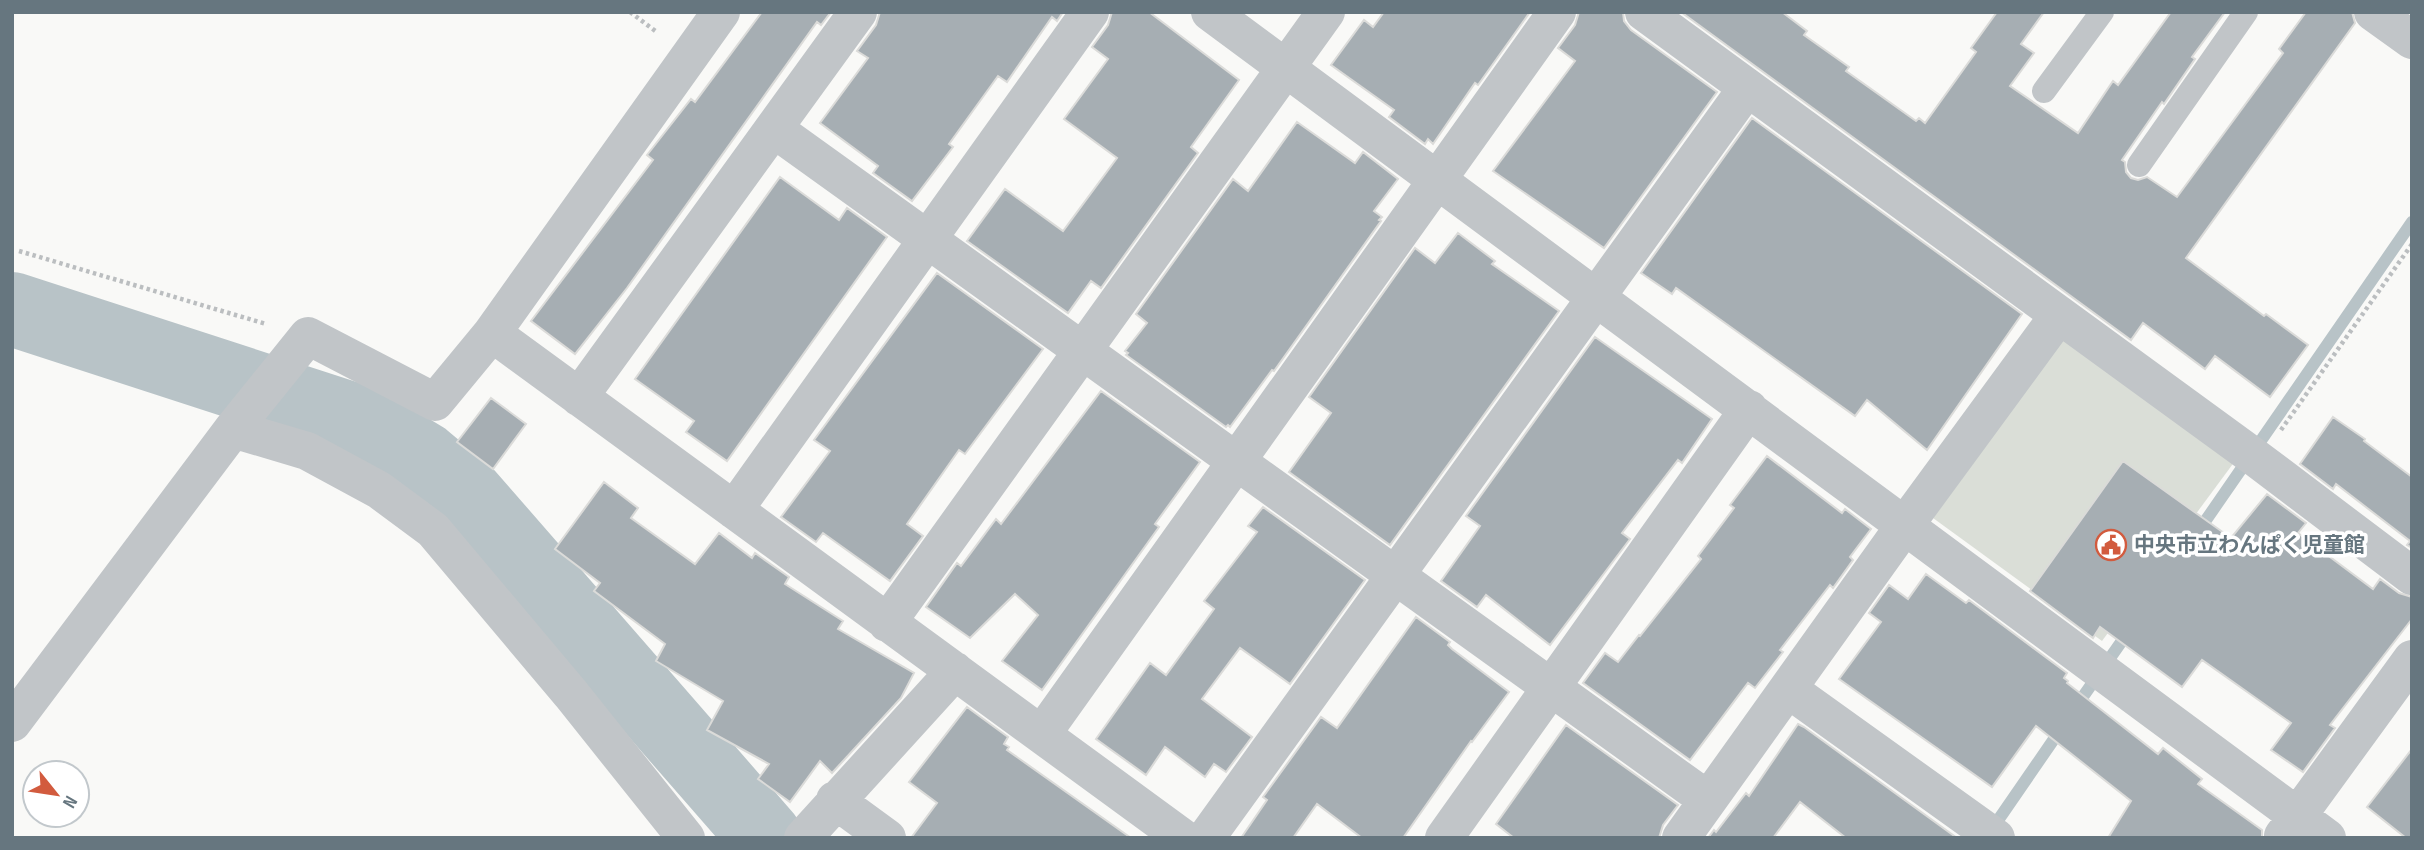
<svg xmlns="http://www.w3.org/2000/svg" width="2424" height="850" viewBox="0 0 2424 850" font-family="'Sofia Sans Condensed','Noto Sans JP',sans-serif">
<rect width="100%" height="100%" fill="#f9f9f7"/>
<path fill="#daded7" d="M 2065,337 L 2235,461 L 2102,641 L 1933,518 Z"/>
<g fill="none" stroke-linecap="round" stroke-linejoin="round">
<path stroke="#b8c3c7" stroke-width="12" d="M 2197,533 L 2412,222
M 2075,708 L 2131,628
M 1992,829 L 2063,726"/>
<path stroke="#b8c3c7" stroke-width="74" d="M 12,309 L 366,424 L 424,459 L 467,495 L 766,838"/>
</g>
<path fill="#a6aeb3" stroke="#dbdbd9" stroke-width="2" d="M 762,12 L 831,12 L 821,25 L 817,22 L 627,288 L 575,354 L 531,321 L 653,160 L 647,155 L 691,99 L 695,102 Z
M 880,12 L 1063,12 L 1057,21 L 1052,17 L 1007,82 L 998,76 L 949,144 L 953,147 L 912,201 L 873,173 L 878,166 L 820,123 L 868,58 L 857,51 L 876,25 Z
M 1112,12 L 1149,12 L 1239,80 L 1191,147 L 1198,153 L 1101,288 L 1091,281 L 1068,313 L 967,241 L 1005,189 L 1063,231 L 1117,158 L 1064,119 L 1108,59 L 1092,47 L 1108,25 Z
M 1384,12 L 1530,12 L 1478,85 L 1475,83 L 1433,144 L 1428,139 L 1425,144 L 1389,117 L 1394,110 L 1331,65 L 1364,20 L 1373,27 Z
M 1579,12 L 1623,12 L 1624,21 L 1631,30 L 1717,92 L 1604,248 L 1493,171 L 1575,61 L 1558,48 L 1575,25 Z
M 1681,12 L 1782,12 L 1807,31 L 1804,35 L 1849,67 L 1846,71 L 1916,121 L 1919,118 L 1925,123 L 1976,52 L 1971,48 L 1997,12 L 2044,12 L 2021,44 L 2034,53 L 2010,86 L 2078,133 L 2113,81 L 2118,85 L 2171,12 L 2225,12 L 2192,57 L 2195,59 L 2164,104 L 2162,102 L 2122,160 L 2125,162 L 2126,172 L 2131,178 L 2138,180 L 2147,177 L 2177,197 L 2283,53 L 2279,49 L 2306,12 L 2352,12 L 2355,23 L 2186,258 L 2264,316 L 2266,314 L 2308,345 L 2270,397 L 2215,356 L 2205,369 L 2143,323 L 2131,340 Z
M 1752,118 L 2022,314 L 1927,450 L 1867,400 L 1855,416 L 1676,288 L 1672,294 L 1641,273 Z
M 1297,122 L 1355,163 L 1363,152 L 1398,179 L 1374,211 L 1382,217 L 1379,220 L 1381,221 L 1274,371 L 1272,370 L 1230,427 L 1228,425 L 1226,427 L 1126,355 L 1128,353 L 1125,351 L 1147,323 L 1136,314 L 1233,179 L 1248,191 Z
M 780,177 L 839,220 L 847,208 L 887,237 L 727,461 L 686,432 L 694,421 L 635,379 Z
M 1458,233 L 1495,261 L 1492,264 L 1559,311 L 1390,545 L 1289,472 L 1331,413 L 1309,397 L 1415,248 L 1435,263 Z
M 937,273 L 1043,349 L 965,454 L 959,450 L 907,524 L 923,536 L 890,581 L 823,533 L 816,542 L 781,517 L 830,451 L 814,440 Z
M 1595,337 L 1712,419 L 1682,463 L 1678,460 L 1622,533 L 1630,539 L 1550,645 L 1486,595 L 1477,607 L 1441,581 L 1480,526 L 1466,516 Z
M 1101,391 L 1200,462 L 1155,524 L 1159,527 L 1042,690 L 1002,661 L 1038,615 L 1015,594 L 970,638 L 926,607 L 957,563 L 961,566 L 996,519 L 1001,524 Z
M 491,398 L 526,424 L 493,469 L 457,442 Z
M 2333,417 L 2365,439 L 2364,441 L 2412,477 L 2412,548 L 2407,545 L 2410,541 L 2336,484 L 2333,489 L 2300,464 Z
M 1767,456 L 1842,513 L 1845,509 L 1871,529 L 1850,557 L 1853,560 L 1833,588 L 1830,585 L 1780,650 L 1783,652 L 1755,688 L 1748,683 L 1690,760 L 1583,683 L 1605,653 L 1618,662 L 1639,635 L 1640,636 L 1701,559 L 1698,556 L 1734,508 L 1730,505 Z
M 2123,461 L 2231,538 L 2267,494 L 2306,523 L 2298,533 L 2373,589 L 2380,579 L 2399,593 L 2412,597 L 2412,619 L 2330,725 L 2335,728 L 2303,772 L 2271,750 L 2291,723 L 2202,660 L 2182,687 L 2100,627 L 2093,638 L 2030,591 Z
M 604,482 L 638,508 L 631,518 L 695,564 L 719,533 L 752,558 L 755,553 L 789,577 L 785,584 L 843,621 L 838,629 L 914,673 L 901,698 L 832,773 L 820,761 L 790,802 L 758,779 L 769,764 L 707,730 L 723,701 L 656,661 L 665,644 L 594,591 L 600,583 L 555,549 Z
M 1263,507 L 1365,580 L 1290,684 L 1240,648 L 1202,699 L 1252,737 L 1226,772 L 1214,764 L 1205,777 L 1165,747 L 1146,775 L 1096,739 L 1150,663 L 1166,675 L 1214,609 L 1204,601 L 1257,532 L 1248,526 Z
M 1926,574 L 1966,603 L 1969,600 L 2067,673 L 2064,678 L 2068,681 L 2067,683 L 2158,754 L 2163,748 L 2202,779 L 2198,784 L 2262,830 L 2262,838 L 2108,838 L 2131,801 L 2036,726 L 1992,787 L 1839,679 L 1881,622 L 1869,613 L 1889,585 L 1908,599 Z
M 1416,617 L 1450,642 L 1448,645 L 1452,649 L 1509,692 L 1472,742 L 1471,741 L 1403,838 L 1362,838 L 1317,804 L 1293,838 L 1241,838 L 1267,800 L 1263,797 L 1321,717 L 1337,728 Z
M 967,707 L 1008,737 L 1004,744 L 1009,747 L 1007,750 L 1131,838 L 911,838 L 937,803 L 909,782 Z
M 1798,724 L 1804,727 L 1957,838 L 1846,838 L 1800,802 L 1773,838 L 1708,838 L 1714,830 L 1716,832 L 1746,793 L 1749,796 Z
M 1566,725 L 1678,805 L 1663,825 L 1659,838 L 1514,838 L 1496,824 Z
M 2412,749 L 2412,838 L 2406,838 L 2367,807 Z"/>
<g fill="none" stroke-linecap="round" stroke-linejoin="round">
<path stroke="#bbbec0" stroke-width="4.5" stroke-dasharray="3.5 3.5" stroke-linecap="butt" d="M 630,12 L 658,33
M 19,251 L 266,324
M 2281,430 L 2412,244"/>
<path stroke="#c1c5c8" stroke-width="24" d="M 2044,91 L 2102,12
M 2139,165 L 2246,12"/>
<path stroke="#c1c5c8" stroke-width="38" d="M 1210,12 L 2327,838
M 1644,12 L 2257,459 L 2412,576
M 2373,12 L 2412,40
M 774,129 L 1708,800
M 492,333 L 1183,838
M 579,397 L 858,12
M 233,429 L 307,451 L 379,490 L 433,530 L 571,694 L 686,838
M 734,510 L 1090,12
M 887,623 L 1326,12
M 1788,689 L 1996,838
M 12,723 L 233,429 L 308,336 L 435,402 L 492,333 L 721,12
M 1042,734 L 1557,12
M 835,800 L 887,838
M 2283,836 L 2412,659
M 803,838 L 955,671
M 1206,838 L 1747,88
M 1444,838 L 1749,409
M 1681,838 L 1905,525 L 2059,315"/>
</g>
<defs>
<g id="civic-ring" transform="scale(1.575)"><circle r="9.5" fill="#fff" stroke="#d25b3e" stroke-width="1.5"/><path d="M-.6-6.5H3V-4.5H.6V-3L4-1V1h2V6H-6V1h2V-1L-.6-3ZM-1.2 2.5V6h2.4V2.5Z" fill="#d25b3e"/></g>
</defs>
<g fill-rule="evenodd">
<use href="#civic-ring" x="2111" y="545"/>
</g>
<g text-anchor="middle" stroke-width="7" stroke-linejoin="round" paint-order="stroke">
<g font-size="21" font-weight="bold" fill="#66767f" stroke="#fff" text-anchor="start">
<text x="2134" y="552">中央市立わんぱく児童館</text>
</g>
</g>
<rect width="2424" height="850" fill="none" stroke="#66767f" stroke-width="28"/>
<g transform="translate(56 794) rotate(120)"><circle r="33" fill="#ffffff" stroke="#c2c8cc" stroke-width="2"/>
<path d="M0-5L12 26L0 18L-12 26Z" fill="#d25b3e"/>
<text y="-10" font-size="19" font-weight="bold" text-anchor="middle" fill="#66767f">N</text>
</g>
</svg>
